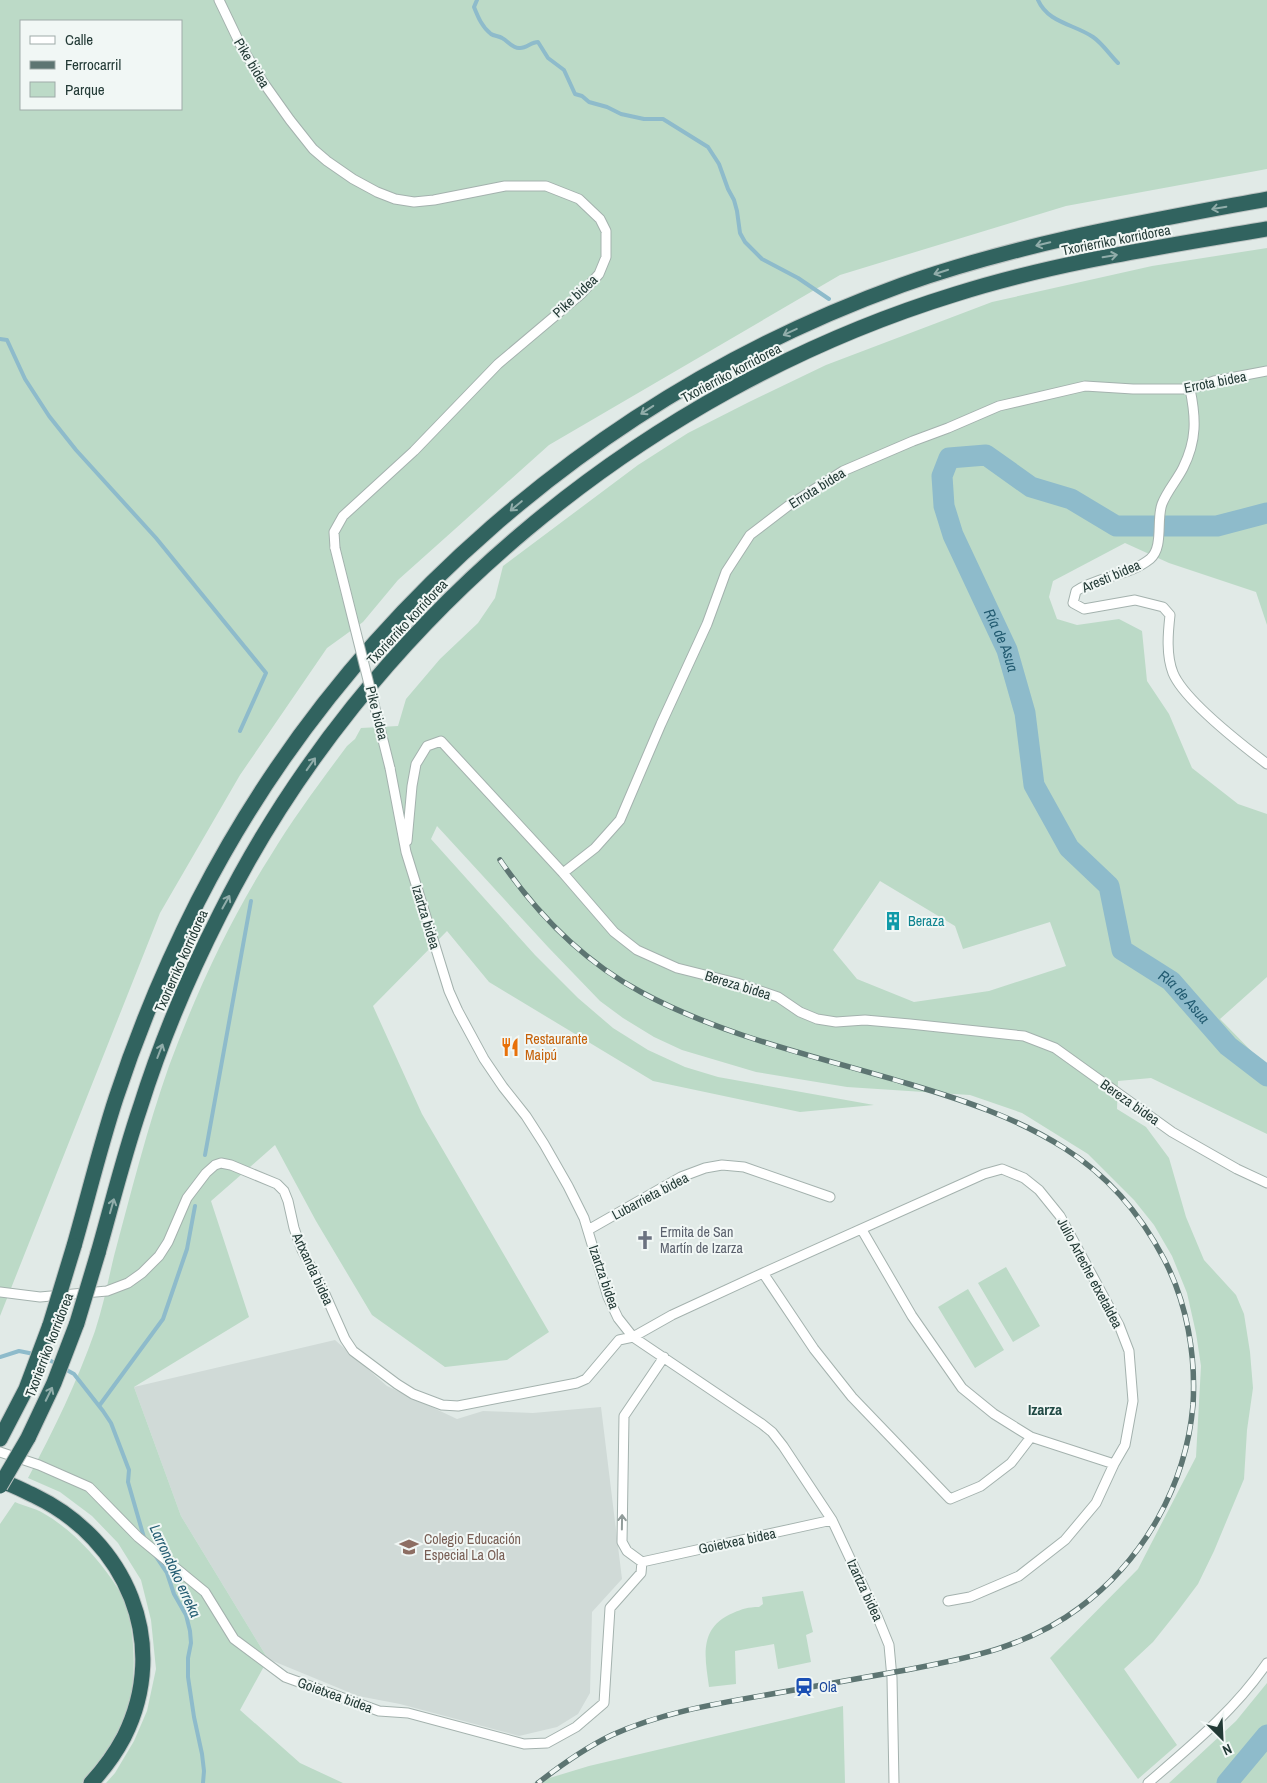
<svg xmlns="http://www.w3.org/2000/svg" width="1267" height="1783" viewBox="0 0 1267 1783" font-family="'Archivo Narrow',sans-serif">
<rect width="100%" height="100%" fill="#e1eae7"/>
<path fill="#d0dad7" d="M 335,1340 L 387,1386 L 457,1419 L 483,1411 L 533,1413 L 601,1407 L 622,1579 L 592,1612 L 590,1693 L 578,1714 L 557,1727 L 519,1736 L 400,1704 L 358,1696 L 268,1659 L 181,1516 L 134,1387 Z"/>
<path fill="#bcdac7" fill-rule="evenodd" d="M 0,0 L 1267,0 L 1267,169 L 1066,206 L 840,275 L 549,445 L 398,580 L 363,622 L 327,648 L 240,775 L 160,913 L 0,1316 ZM 21,21 L 181,21 L 181,109 L 21,109 Z
M 1267,248 L 1267,625 L 1256,592 L 1169,563 L 1125,543 L 1053,581 L 1049,597 L 1057,619 L 1077,625 L 1119,619 L 1142,631 L 1147,681 L 1169,714 L 1192,768 L 1238,804 L 1267,814 L 1267,977 L 1220,1019 L 1263,1063 L 1267,1065 L 1267,1134 L 1151,1078 L 1118,1081 L 1117,1109 L 1146,1127 L 1169,1158 L 1186,1217 L 1204,1260 L 1236,1295 L 1244,1314 L 1250,1352 L 1253,1388 L 1247,1430 L 1244,1479 L 1214,1551 L 1198,1584 L 1177,1612 L 1153,1642 L 1124,1669 L 1177,1745 L 1138,1779 L 1050,1658 L 1138,1569 L 1196,1457 L 1201,1366 L 1196,1333 L 1187,1293 L 1172,1256 L 1154,1225 L 1134,1200 L 1088,1154 L 1022,1113 L 970,1095 L 847,1087 L 756,1072 L 682,1050 L 654,1037 L 623,1018 L 600,1001 L 548,947 L 437,826 L 431,839 L 535,955 L 578,998 L 613,1028 L 648,1050 L 685,1067 L 718,1077 L 874,1105 L 800,1112 L 653,1081 L 489,982 L 447,931 L 373,1006 L 422,1114 L 549,1332 L 507,1360 L 445,1367 L 372,1315 L 316,1221 L 275,1145 L 211,1201 L 249,1317 L 134,1387 L 181,1516 L 268,1659 L 240,1710 L 300,1763 L 343,1783 L 106,1783 L 115,1773 L 134,1741 L 147,1711 L 156,1669 L 151,1620 L 141,1580 L 118,1543 L 92,1516 L 60,1492 L 28,1478 C 54,1430 77,1382 95,1331 C 103,1307 108,1281 114,1256 C 131,1193 147,1128 169,1066 C 196,993 229,921 271,855 C 294,817 321,781 347,746 L 355,739 L 361,728 L 398,726 L 406,699 L 440,659 L 478,623 L 495,598 L 503,566 L 638,465 L 688,433 L 749,402 L 826,365 L 992,302 L 1152,266 ZM 880,881 L 955,926 L 963,949 L 1050,922 L 1066,966 L 989,991 L 914,1002 L 857,979 L 833,950 Z
M 1006,1267 L 1040,1326 L 1013,1342 L 978,1283 Z
M 968,1289 L 1004,1350 L 975,1368 L 938,1307 Z
M 15,1502 C 24,1506 35,1508 43,1513 C 71,1529 95,1555 113,1581 C 116,1586 121,1592 123,1597 C 136,1627 137,1683 127,1713 C 119,1737 97,1763 82,1783 L 0,1783 L 0,1524 Z
M 803,1591 L 813,1632 L 806,1635 L 811,1662 L 778,1669 L 774,1644 L 735,1651 L 736,1684 L 709,1687 C 705,1657 698,1628 733,1613 C 742,1609 748,1607 759,1607 L 763,1604 L 762,1597 Z
M 1267,1683 L 1267,1783 L 1169,1783 L 1236,1721 Z
M 843,1706 L 845,1783 L 533,1783 L 589,1766 Z"/>
<g fill="none" stroke-linecap="round" stroke-linejoin="round">
<path stroke="#8ebbcb" stroke-width="4" d="M 477,0 L 474,7 C 478,17 482,27 491,34 C 494,36 499,36 502,38 C 508,41 512,48 519,48 C 526,49 531,42 538,42 L 548,58 L 564,70 L 575,94 L 582,96 L 589,102 L 607,107 L 621,114 L 644,119 L 663,119 L 708,147 L 719,164 L 728,189 L 734,200 L 737,211 L 740,233 L 745,242 L 762,259 L 798,278 L 829,299
M 1038,0 C 1048,23 1074,24 1093,37 C 1102,43 1110,55 1118,63
M 0,339 L 7,340 L 25,379 L 49,416 L 76,450 L 156,538 L 266,673 L 240,731
M 205,1155 L 251,901
M 41,1356 L 57,1364
M 0,1357 L 19,1351 L 34,1354
M 63,1368 L 74,1374 L 103,1411 L 111,1423 L 129,1470 L 128,1482 L 145,1541
M 99,1406 L 163,1319 L 187,1249 L 195,1206
M 155,1555 L 167,1573 L 174,1594 L 186,1615 L 190,1631 L 191,1643 L 188,1658 L 188,1677 L 194,1717 L 202,1754 L 204,1771 L 203,1783"/>
<g stroke="#8ebbcb" stroke-width="21">
<path id="s1" d="M 1267,513 L 1217,526 L 1116,526 L 1071,499 L 1031,487 L 986,455 L 949,458 L 942,476 L 944,506 L 953,535 L 1007,650 L 1025,713 L 1034,785 L 1069,848 L 1109,886 L 1122,950 L 1171,981 L 1228,1046 L 1267,1076"/>
<path d="M 1227,1783 L 1267,1735"/>
</g>
<g stroke="#a4b2ae" stroke-width="11">
<path id="street" d="M 219,0 L 241,46 L 263,82 L 290,120 L 313,149 L 327,161 L 353,179 L 377,192 L 395,199 L 414,202 L 434,200 L 505,186 L 546,186 L 579,199 L 600,219 L 606,231 L 606,257 L 599,274 L 581,294 L 498,364 L 414,451 L 343,516 L 334,532 L 335,548
M 1190,389 C 1196,418 1197,440 1183,468 C 1177,480 1167,491 1162,504 C 1156,520 1164,547 1150,559 C 1129,576 1099,576 1076,591 L 1073,603 L 1084,609 L 1135,600 L 1163,607 L 1170,615 C 1168,633 1166,655 1173,673 C 1184,700 1242,745 1267,764
M 390,768 L 406,852 L 449,991 L 458,1011 L 484,1059 L 503,1087 L 526,1116 L 544,1144 L 568,1186 L 584,1218 L 608,1297 L 618,1318 L 633,1337 L 762,1424 L 772,1432 L 783,1446 L 832,1520 L 878,1618 L 889,1645 L 892,1678 L 894,1783
M 407,841 L 412,786 L 416,764 L 427,746 L 441,741 L 563,873 L 614,932 L 637,950 L 677,968 L 737,983 L 778,997 L 800,1012 L 817,1019 L 836,1022 L 865,1020 L 910,1024 L 1024,1036 L 1055,1048 L 1172,1132 L 1237,1169 L 1267,1183
M 563,873 L 595,848 L 620,820 L 661,724 L 707,624 L 726,572 L 750,535 L 788,506 L 843,471 L 913,441 L 948,428 L 999,406 L 1085,386 L 1133,389 L 1190,389 L 1214,381 L 1267,371
M 588,1230 L 681,1177 L 705,1168 L 722,1165 L 744,1167 L 830,1197
M 862,1230 L 912,1316 L 962,1388 L 994,1414 L 1031,1437 L 1114,1464
M 763,1273 L 814,1349 L 852,1397 L 950,1499 L 981,1486 L 1011,1463 L 1031,1437
M 0,1292 L 40,1297 L 107,1291 L 128,1283 L 142,1273 L 159,1256 L 168,1242 L 187,1198 L 206,1173 L 215,1165 L 221,1163 L 231,1165 L 277,1184 L 284,1191 L 288,1201 L 294,1228 L 301,1248 L 325,1294 L 345,1339 L 353,1351 L 397,1384 L 413,1394 L 442,1405 L 458,1406 L 577,1383 L 586,1379 L 592,1372 L 619,1340 L 633,1337 L 672,1315 L 763,1273 L 984,1174 L 1002,1169 L 1024,1178 L 1039,1190 L 1060,1216 L 1119,1325 L 1129,1351 L 1133,1401 L 1125,1445 L 1114,1464 L 1096,1503 L 1065,1540 L 1019,1576 L 970,1597 L 948,1601
M 664,1357 L 624,1416 L 622,1542 L 627,1551 L 642,1562 L 832,1520
M 0,1452 L 39,1465 L 89,1487 L 138,1537 L 205,1592 L 234,1639 L 285,1677 L 379,1711 L 408,1713 L 524,1744 L 547,1743 L 576,1727 L 604,1703 L 610,1608 L 641,1573 L 642,1562
M 1148,1783 C 1191,1746 1235,1710 1267,1663"/>
</g>
<g stroke="#bdc4c3" stroke-width="17">
<path id="highway" d="M 74,1246 C 88,1197 100,1147 116,1098 C 138,1031 166,964 198,901 C 344,616 601,394 902,285 C 1020,243 1144,222 1267,199
M 98,1253 C 112,1204 124,1155 140,1108 C 161,1041 188,977 220,914 C 366,621 644,390 956,294 C 1057,262 1162,247 1267,229
M 28,1438 L 54,1383 L 77,1323
M 0,1439 L 26,1389 L 50,1325
M 0,1481 C 12,1484 24,1491 35,1496 C 126,1540 171,1643 124,1737 C 115,1754 104,1769 91,1783"/>
</g>
<use href="#street" stroke="#fff" stroke-width="9"/>
<use href="#highway" stroke="#31635f" stroke-width="15"/>
<g stroke="#5d7572" stroke-width="5.5">
<path id="rail" d="M 500,860 C 537,914 583,961 641,992 C 724,1037 819,1057 909,1084 C 963,1100 1017,1118 1064,1148 C 1107,1175 1141,1215 1164,1259 C 1187,1303 1196,1355 1193,1405 C 1186,1485 1144,1560 1079,1608 C 1027,1647 969,1658 906,1670 C 859,1678 813,1687 766,1695 C 714,1704 660,1713 612,1735 C 585,1748 561,1765 538,1783"/>
</g>
<use href="#rail" stroke="#f1f7f5" stroke-width="4" stroke-dasharray="11" stroke-linecap="butt"/>
<g stroke="#a4b2ae" stroke-width="11" stroke-linecap="butt">
<path id="street-bridge" d="M 335,548 L 390,768"/>
</g>
<g stroke="#bdc4c3" stroke-width="17" stroke-linecap="butt">
<path id="highway-bridge" d="M 77,1323 L 98,1253
M 50,1325 L 74,1246
M 0,1486 L 28,1438"/>
</g>
<use href="#street-bridge" stroke="#fff" stroke-width="9"/>
<use href="#highway-bridge" stroke="#31635f" stroke-width="15"/>
</g>
<defs><path id="oneway-shaft" d="M-6 0H5M1.5-3L5.5 0L1.5 3" fill="none" stroke-width="1.6" stroke-linecap="round" stroke-linejoin="round" transform="scale(1.25)"/></defs>
<g stroke="#91adaa">
<use href="#oneway-shaft" transform="translate(1219 208) rotate(170)"/>
<use href="#oneway-shaft" transform="translate(1043 244) rotate(166)"/>
<use href="#oneway-shaft" transform="translate(1110 256) rotate(-9)"/>
<use href="#oneway-shaft" transform="translate(941 272) rotate(162)"/>
<use href="#oneway-shaft" transform="translate(790 332) rotate(155)"/>
<use href="#oneway-shaft" transform="translate(647 410) rotate(147)"/>
<use href="#oneway-shaft" transform="translate(516 506) rotate(140)"/>
<use href="#oneway-shaft" transform="translate(311 764) rotate(-55)"/>
<use href="#oneway-shaft" transform="translate(226 902) rotate(-61)"/>
<use href="#oneway-shaft" transform="translate(160 1051) rotate(-69)"/>
<use href="#oneway-shaft" transform="translate(112 1206) rotate(-74)"/>
<use href="#oneway-shaft" transform="translate(49 1394) rotate(-64)"/>
</g>
<use stroke="#919c9a" href="#oneway-shaft" transform="translate(622 1522) rotate(-89)"/>
<defs>
<g id="building-bare" transform="scale(1.5)"><path d="M-4-6H4V6H1V3H-1V6H-4ZM-2.5-4.3h1.7v1.8h-1.7ZM.8-4.3h1.7v1.8H.8ZM-2.5-1h1.7V.8h-1.7ZM.8-1h1.7V.8H.8Z" fill="#0f9aa8" stroke="#f1f7f5" stroke-width="2.5" paint-order="stroke"/></g>
<g id="restaurant-bare" transform="scale(1.5)"><path d="M-5-6h1v4h1v-4h1v4h1v-4h1v5L-1.5 .5V6h-2V.5L-5-1ZM5-6V6H3V1.5H1.5Q1.5-4 5-6Z" fill="#e8710a" stroke="#f1f7f5" stroke-width="2.5" paint-order="stroke"/></g>
<g id="church-bare" transform="scale(1.5)"><path d="M-1.2-6h2.4v3.5h3.3v2.4h-3.3V6h-2.4V-.1h-3.3v-2.4h3.3Z" fill="#6b7280" stroke="#f1f7f5" stroke-width="2.5" paint-order="stroke"/></g>
<g id="school-bare" transform="scale(1.5)"><path d="M0-5L7-2L0 1L-7-2ZM-4 1L0 2.5L4 1V4Q0 6-4 4Z" fill="#8d6e63" stroke="#f1f7f5" stroke-width="2.5" paint-order="stroke"/></g>
<g id="station-bare" transform="scale(1.5)"><path d="M-3-6H3Q5-6 5-4V2Q5 4 3 4L4.5 6H3L1.5 4h-3L-3 6H-4.5L-3 4Q-5 4-5 2V-4Q-5-6-3-6ZM-3.5-4v3h7v-3ZM-3.5 1v1.5H-2V1ZM2 1v1.5H3.5V1Z" fill="#1a4fb4" stroke="#f1f7f5" stroke-width="2.5" paint-order="stroke"/></g>
</defs>
<g fill-rule="evenodd">
<use href="#building-bare" x="893" y="921"/>
<use href="#restaurant-bare" x="510" y="1047"/>
<use href="#church-bare" x="645" y="1240"/>
<use href="#school-bare" x="409" y="1547"/>
<use href="#station-bare" x="804" y="1687"/>
</g>
<g text-anchor="middle" stroke-width="4" stroke-linejoin="round" paint-order="stroke">
<g font-size="14" fill="#233a36" stroke="#f1f7f5">
<text transform="translate(252 63) rotate(59)" y="5">Pike bidea</text>
<text transform="translate(1116 240) rotate(-11)" y="5">Txorierriko korridorea</text>
<text transform="translate(575 296) rotate(-43)" y="5">Pike bidea</text>
<text transform="translate(731 373) rotate(-28)" y="5">Txorierriko korridorea</text>
<text transform="translate(1215 382) rotate(-11)" y="5">Errota bidea</text>
<text transform="translate(817 488) rotate(-32)" y="5">Errota bidea</text>
<text transform="translate(1111 576) rotate(-23)" y="5">Aresti bidea</text>
<text transform="translate(407 622) rotate(-47)" y="5">Txorierriko korridorea</text>
<text transform="translate(377 713) rotate(76)" y="5">Pike bidea</text>
<text transform="translate(426 917) rotate(73)" y="5">Izartza bidea</text>
<text transform="translate(181 961) rotate(-66)" y="5">Txorierriko korridorea</text>
<text transform="translate(738 985) rotate(17)" y="5">Bereza bidea</text>
<text transform="translate(1130 1102) rotate(35)" y="5">Bereza bidea</text>
<text transform="translate(650 1196) rotate(-28)" y="5">Lubarrieta bidea</text>
<text transform="translate(313 1269) rotate(65)" y="5">Artxanda bidea</text>
<text transform="translate(1090 1273) rotate(62)" y="5">Julio Arteche etxetaldea</text>
<text transform="translate(604 1277) rotate(71)" y="5">Izartza bidea</text>
<text transform="translate(49 1345) rotate(-69)" y="5">Txorierriko korridorea</text>
<text transform="translate(737 1541) rotate(-12)" y="5">Goietxea bidea</text>
<text transform="translate(865 1590) rotate(65)" y="5">Izartza bidea</text>
<text transform="translate(335 1695) rotate(20)" y="5">Goietxea bidea</text>
</g>
<g font-size="14" fill="#0d838f" stroke="#f1f7f5" text-anchor="start">
<text x="908" y="926">Beraza</text>
</g>
<g font-size="14" fill="#c56008" stroke="#f1f7f5" text-anchor="start">
<text x="525" y="1044">Restaurante<tspan x="525" dy="16">Maipú</tspan></text>
</g>
<g font-size="14" fill="#5b616d" stroke="#f1f7f5" text-anchor="start">
<text x="660" y="1237">Ermita de San<tspan x="660" dy="16">Martín de Izarza</tspan></text>
</g>
<g font-size="14" fill="#785e54" stroke="#f1f7f5" text-anchor="start">
<text x="424" y="1544">Colegio Educación<tspan x="424" dy="16">Especial La Ola</tspan></text>
</g>
<g font-size="14" fill="#164399" stroke="#f1f7f5" text-anchor="start">
<text x="819" y="1692">Ola</text>
</g>
<g font-size="15" font-style="italic" fill="#225b71" stroke="#f1f7f5">
<text dy="5" stroke="none"><textPath href="#s1" startOffset="535">Ría de Asua</textPath></text>
<text dy="5" stroke="none"><textPath href="#s1" startOffset="955">Ría de Asua</textPath></text>
<text transform="translate(175 1571) rotate(65)" y="5">Larrondoko erreka</text>
</g>
<g font-size="15" font-weight="bold" fill="#214a45" stroke="#f1f7f5">
<text x="1045" y="1415">Izarza</text>
</g>
</g>
<rect x="20" y="20" width="162" height="90" fill="#f1f7f5" stroke="#9faba9"/>
<rect x="30" y="36" width="25" height="8" fill="#ffffff" stroke="#9faba9"/>
<text x="65" y="45" font-size="15" fill="#233a36">Calle</text>
<rect x="30" y="61" width="25" height="8" fill="#5d7572" stroke="#9faba9"/>
<text x="65" y="70" font-size="15" fill="#233a36">Ferrocarril</text>
<rect x="30" y="82" width="25" height="15" fill="#bcdac7" stroke="#9faba9"/>
<text x="65" y="95" font-size="15" fill="#233a36">Parque</text>
<g transform="translate(1222 1738) rotate(156)" stroke="#f1f7f5" stroke-width="4" paint-order="stroke">
<path d="M0-4L9 19L0 12L-9 19Z" fill="#233a36"/>
<text y="-8" font-size="14" font-weight="bold" text-anchor="middle" fill="#233a36">N</text>
</g>
</svg>
